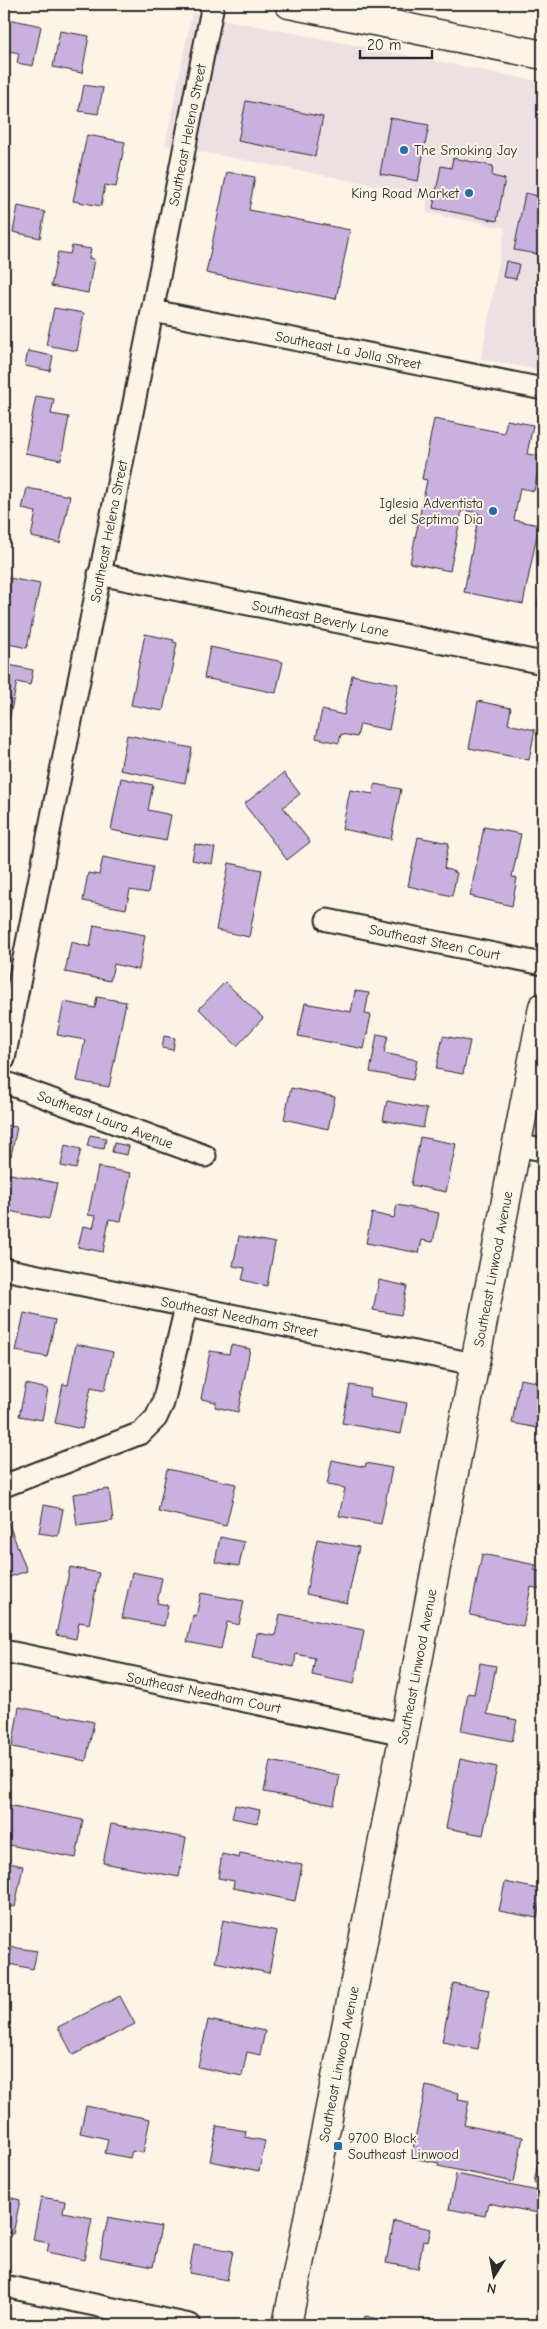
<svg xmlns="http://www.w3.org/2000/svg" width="547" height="2329" viewBox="0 0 547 2329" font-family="'Comic Neue',sans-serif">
<rect width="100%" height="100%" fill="#fcf5e5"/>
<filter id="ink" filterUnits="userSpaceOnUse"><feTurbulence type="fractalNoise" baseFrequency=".02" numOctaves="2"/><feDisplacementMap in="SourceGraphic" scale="10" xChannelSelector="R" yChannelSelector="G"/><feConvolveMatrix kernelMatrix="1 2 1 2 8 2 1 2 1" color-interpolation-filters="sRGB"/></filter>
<g filter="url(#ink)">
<path fill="#ede0e3" d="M 192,13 L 543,82 L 543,371 L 481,359 L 505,228 L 427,213 L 427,195 L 165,145 Z"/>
<path fill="#c9b0df" stroke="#2b2b2b" d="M 4,18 L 41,26 L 33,66 L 17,63 L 19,53 L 4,50 Z
M 60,31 L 89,36 L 82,73 L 53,67 Z
M 84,85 L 103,88 L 98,114 L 79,111 Z
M 246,101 L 323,117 L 315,156 L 238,141 Z
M 390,118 L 429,125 L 418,181 L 380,174 Z
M 87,135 L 125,142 L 116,187 L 105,185 L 101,206 L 73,201 Z
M 453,158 L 493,166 L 492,176 L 505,179 L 497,221 L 433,208 L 441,166 L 451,168 Z
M 227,172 L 255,177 L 249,210 L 350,230 L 336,299 L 206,273 Z
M 525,193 L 543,197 L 543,255 L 514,250 Z
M 18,206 L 45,212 L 40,238 L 13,232 Z
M 72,246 L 91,249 L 89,258 L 94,259 L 88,293 L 51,286 L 58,252 L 70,254 Z
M 506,261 L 519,264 L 516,279 L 503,277 Z
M 54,308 L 84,313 L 77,351 L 46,345 Z
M 28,351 L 53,356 L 50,371 L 25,366 Z
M 36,396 L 54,399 L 51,414 L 69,417 L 61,460 L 25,453 Z
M 434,419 L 504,433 L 507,420 L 533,425 L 527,454 L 541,456 L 534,491 L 520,488 L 514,520 L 539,525 L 523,604 L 464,592 L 479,513 L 462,510 L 450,571 L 410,563 L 427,480 L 422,479 Z
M 27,488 L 70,496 L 60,543 L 31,537 L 36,512 L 22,509 Z
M 543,574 L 543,608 L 537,606 Z
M 4,577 L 40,584 L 27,648 L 4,643 Z
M 145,634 L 174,640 L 173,642 L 177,643 L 163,711 L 131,705 Z
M 210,647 L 283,662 L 276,693 L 204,678 Z
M 4,664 L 33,670 L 30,685 L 17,682 L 9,720 L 4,719 Z
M 352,675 L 398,684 L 389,730 L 360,724 L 357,737 L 341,734 L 339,743 L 316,738 L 322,710 L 344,715 Z
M 478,701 L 511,708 L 508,724 L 535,730 L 529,760 L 469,748 Z
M 127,735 L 192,748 L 185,783 L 120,770 Z
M 284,773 L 300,794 L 283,807 L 310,842 L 287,860 L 244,804 Z
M 121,778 L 153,785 L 148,810 L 171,815 L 166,841 L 111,830 Z
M 375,784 L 401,789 L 391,839 L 342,829 L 350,790 L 373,794 Z
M 484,827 L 521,834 L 512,877 L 517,878 L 512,906 L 470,896 Z
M 418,837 L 449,843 L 444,868 L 457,873 L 452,896 L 408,886 Z
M 195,844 L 215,848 L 212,864 L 192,860 Z
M 103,857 L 153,867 L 148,893 L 130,890 L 126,909 L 83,901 L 88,873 L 99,875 Z
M 229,863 L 262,870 L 249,937 L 216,930 Z
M 94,925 L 145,935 L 139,970 L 114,964 L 110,981 L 65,972 L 71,942 L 90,947 Z
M 225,982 L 263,1018 L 237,1046 L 199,1009 Z
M 355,991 L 369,993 L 365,1014 L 371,1015 L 364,1049 L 298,1036 L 305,1003 L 351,1012 Z
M 97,997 L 126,1002 L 109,1087 L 77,1081 L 85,1040 L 57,1035 L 64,1002 L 95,1008 Z
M 377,1034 L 388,1036 L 384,1053 L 417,1060 L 413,1080 L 370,1072 Z
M 164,1036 L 175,1038 L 173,1050 L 162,1048 Z
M 443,1036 L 470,1041 L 463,1074 L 436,1069 Z
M 291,1088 L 335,1097 L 328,1129 L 284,1119 Z
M 387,1101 L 427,1109 L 423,1128 L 383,1120 Z
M 4,1125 L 17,1127 L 11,1156 L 4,1154 Z
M 90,1135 L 106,1138 L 104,1149 L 87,1146 Z
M 420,1137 L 456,1144 L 446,1192 L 411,1185 Z
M 114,1143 L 129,1146 L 127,1155 L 112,1152 Z
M 65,1145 L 81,1149 L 76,1169 L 61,1166 Z
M 98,1167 L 131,1173 L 121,1221 L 109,1219 L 103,1252 L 78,1247 L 83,1226 L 93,1228 L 96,1216 L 88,1215 Z
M 5,1173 L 57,1183 L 49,1219 L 4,1210 Z
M 397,1205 L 439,1213 L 433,1242 L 422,1240 L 419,1253 L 366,1243 L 372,1213 L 394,1218 Z
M 239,1236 L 275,1243 L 267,1286 L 242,1280 L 245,1268 L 233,1266 Z
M 379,1280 L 407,1286 L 401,1315 L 373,1310 Z
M 24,1313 L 55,1320 L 47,1357 L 16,1351 Z
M 76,1344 L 113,1352 L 105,1390 L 91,1387 L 82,1429 L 55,1423 L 63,1384 L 68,1385 Z
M 231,1345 L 250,1349 L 238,1412 L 215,1407 L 216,1402 L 201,1399 L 210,1351 L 229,1354 Z
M 520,1379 L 543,1383 L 543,1429 L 512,1423 Z
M 26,1384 L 48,1389 L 42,1420 L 19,1416 Z
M 350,1385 L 371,1389 L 369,1396 L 407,1403 L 401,1434 L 342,1423 Z
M 332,1460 L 365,1467 L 366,1463 L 392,1468 L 381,1524 L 339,1516 L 345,1488 L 327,1485 Z
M 167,1469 L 236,1484 L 226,1526 L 158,1511 Z
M 109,1489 L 113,1521 L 77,1526 L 73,1494 Z
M 44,1505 L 63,1509 L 58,1536 L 39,1533 Z
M 6,1517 L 27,1571 L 4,1579 L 4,1518 Z
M 220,1537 L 244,1542 L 239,1566 L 215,1562 Z
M 317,1539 L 359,1547 L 347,1603 L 306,1594 Z
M 482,1554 L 536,1565 L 534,1570 L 543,1572 L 543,1590 L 531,1587 L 523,1626 L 470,1615 Z
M 70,1567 L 99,1573 L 89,1624 L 79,1622 L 76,1639 L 56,1635 Z
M 132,1572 L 162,1578 L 157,1603 L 168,1605 L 164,1626 L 122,1618 Z
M 201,1593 L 244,1601 L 239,1625 L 227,1622 L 221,1649 L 187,1642 L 193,1615 L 196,1616 Z
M 280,1614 L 364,1630 L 354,1684 L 312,1675 L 315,1658 L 296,1654 L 294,1667 L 252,1658 L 257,1633 L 275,1636 Z
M 480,1663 L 496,1666 L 487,1714 L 517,1720 L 512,1741 L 461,1731 L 468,1693 L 474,1694 Z
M 19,1707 L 94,1722 L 86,1761 L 12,1747 Z
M 460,1759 L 497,1767 L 483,1835 L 446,1828 Z
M 270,1761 L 340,1775 L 334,1805 L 264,1792 Z
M 8,1805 L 83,1820 L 76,1858 L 4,1844 L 4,1825 Z
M 235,1805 L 260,1810 L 257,1823 L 232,1818 Z
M 111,1824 L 186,1838 L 179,1877 L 103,1863 Z
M 240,1853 L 302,1865 L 295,1901 L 233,1888 L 234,1881 L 218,1878 L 222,1854 L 239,1858 Z
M 4,1862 L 23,1866 L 15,1907 L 4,1905 Z
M 505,1882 L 543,1890 L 537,1918 L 499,1911 Z
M 223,1920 L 277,1931 L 269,1973 L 215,1962 Z
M 12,1947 L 37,1951 L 33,1969 L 9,1964 Z
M 453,1983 L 489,1990 L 478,2049 L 442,2042 Z
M 120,1996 L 135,2024 L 73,2055 L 58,2027 Z
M 208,2020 L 265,2031 L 260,2055 L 247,2052 L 242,2076 L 198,2067 Z
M 426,2086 L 459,2093 L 458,2099 L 469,2101 L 464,2125 L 523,2137 L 514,2182 L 438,2166 L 439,2163 L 411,2158 Z
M 86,2106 L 150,2119 L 143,2153 L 132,2151 L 130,2158 L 105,2153 L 108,2139 L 80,2133 Z
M 217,2126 L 246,2131 L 245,2137 L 265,2141 L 259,2171 L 210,2161 Z
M 539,2157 L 543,2158 L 543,2184 L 534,2183 Z
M 456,2174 L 543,2192 L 543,2214 L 488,2203 L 485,2216 L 449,2209 Z
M 4,2196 L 20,2200 L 13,2234 L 4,2232 Z
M 41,2197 L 65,2201 L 63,2212 L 92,2218 L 84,2260 L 47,2252 L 49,2243 L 33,2240 Z
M 108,2217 L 161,2227 L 153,2267 L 100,2257 Z
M 394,2221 L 431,2229 L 428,2242 L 423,2241 L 418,2269 L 386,2263 Z
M 194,2244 L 233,2251 L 227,2280 L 189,2273 Z
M 365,2316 L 408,2325 L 363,2325 Z"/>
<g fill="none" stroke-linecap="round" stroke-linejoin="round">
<g stroke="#2b2b2b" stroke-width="25">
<g id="minor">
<path id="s1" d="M 153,311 L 543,389"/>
<path id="s2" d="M 99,574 L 543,663"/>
<path id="s3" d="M 327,920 L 543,964"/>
<path id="s4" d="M 4,1059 L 213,4"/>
<path id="s5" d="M 4,1082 L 205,1156"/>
<path d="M 516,1145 L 543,1150"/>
<path id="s6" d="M 4,1269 L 474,1364"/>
<path d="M 4,1486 L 141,1433 L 156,1418 L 163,1403 L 186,1307"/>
<path id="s7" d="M 4,1651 L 404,1734"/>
<path d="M 4,2286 L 190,2325"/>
</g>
</g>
<g stroke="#2b2b2b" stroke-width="31">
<g id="secondary">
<path d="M 289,4 L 543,55"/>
<path id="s8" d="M 287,2325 L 404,1734 L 543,1007"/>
</g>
</g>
<use href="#minor" stroke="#fcf5e5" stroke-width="21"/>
<use href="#secondary" stroke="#fcf5e5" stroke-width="28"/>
</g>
</g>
<g fill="#1f6fb2" stroke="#fcf5e5" stroke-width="2">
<circle cx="404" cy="150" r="5"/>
<circle cx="469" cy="193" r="5"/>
<circle cx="493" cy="511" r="5"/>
<rect x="333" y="2141" width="10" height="10" rx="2.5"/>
</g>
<g text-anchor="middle" stroke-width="4" stroke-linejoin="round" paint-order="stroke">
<g font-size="14" fill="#2b2b2b" stroke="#fcf5e5">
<text dy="5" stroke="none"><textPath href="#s4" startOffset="942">Southeast Helena Street</textPath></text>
<text dy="5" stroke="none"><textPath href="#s1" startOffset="199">Southeast La Jolla Street</textPath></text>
<text dy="5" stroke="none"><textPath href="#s4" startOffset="538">Southeast Helena Street</textPath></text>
<text dy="5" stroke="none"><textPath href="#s2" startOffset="226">Southeast Beverly Lane</textPath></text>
<text dy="5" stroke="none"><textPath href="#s3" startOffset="110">Southeast Steen Court</textPath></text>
<text dy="5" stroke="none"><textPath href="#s5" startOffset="108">Southeast Laura Avenue</textPath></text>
<text dy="5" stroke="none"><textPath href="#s8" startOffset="1076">Southeast Linwood Avenue</textPath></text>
<text dy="5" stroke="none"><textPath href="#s6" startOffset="240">Southeast Needham Street</textPath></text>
<text dy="5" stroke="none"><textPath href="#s8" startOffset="671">Southeast Linwood Avenue</textPath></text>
<text dy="5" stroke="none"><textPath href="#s7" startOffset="204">Southeast Needham Court</textPath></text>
<text dy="5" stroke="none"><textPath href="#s8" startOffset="266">Southeast Linwood Avenue</textPath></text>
</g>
<g font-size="14" fill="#2b2b2b" stroke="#fcf5e5" text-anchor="start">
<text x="414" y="155">The Smoking Jay</text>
<text x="459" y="198" text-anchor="end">King Road Market</text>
<text x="483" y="508" text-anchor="end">Iglesia Adventista<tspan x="483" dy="16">del Septimo Dia</tspan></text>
<text x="348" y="2143">9700 Block<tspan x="348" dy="16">Southeast Linwood</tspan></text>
</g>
</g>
<rect width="547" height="2329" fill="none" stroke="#fcf5e5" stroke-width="20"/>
<rect x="10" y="10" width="527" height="2309" fill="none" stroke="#2b2b2b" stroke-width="2" filter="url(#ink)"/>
<g transform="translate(494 2276) rotate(191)" stroke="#fcf5e5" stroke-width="4" paint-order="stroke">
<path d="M0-4L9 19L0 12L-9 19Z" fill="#2b2b2b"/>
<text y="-8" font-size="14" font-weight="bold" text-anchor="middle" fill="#2b2b2b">N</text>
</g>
<path d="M360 50v8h72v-8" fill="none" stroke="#2b2b2b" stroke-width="2.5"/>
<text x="367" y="50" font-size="15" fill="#2b2b2b" stroke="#fcf5e5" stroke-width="4" paint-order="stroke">20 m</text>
</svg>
